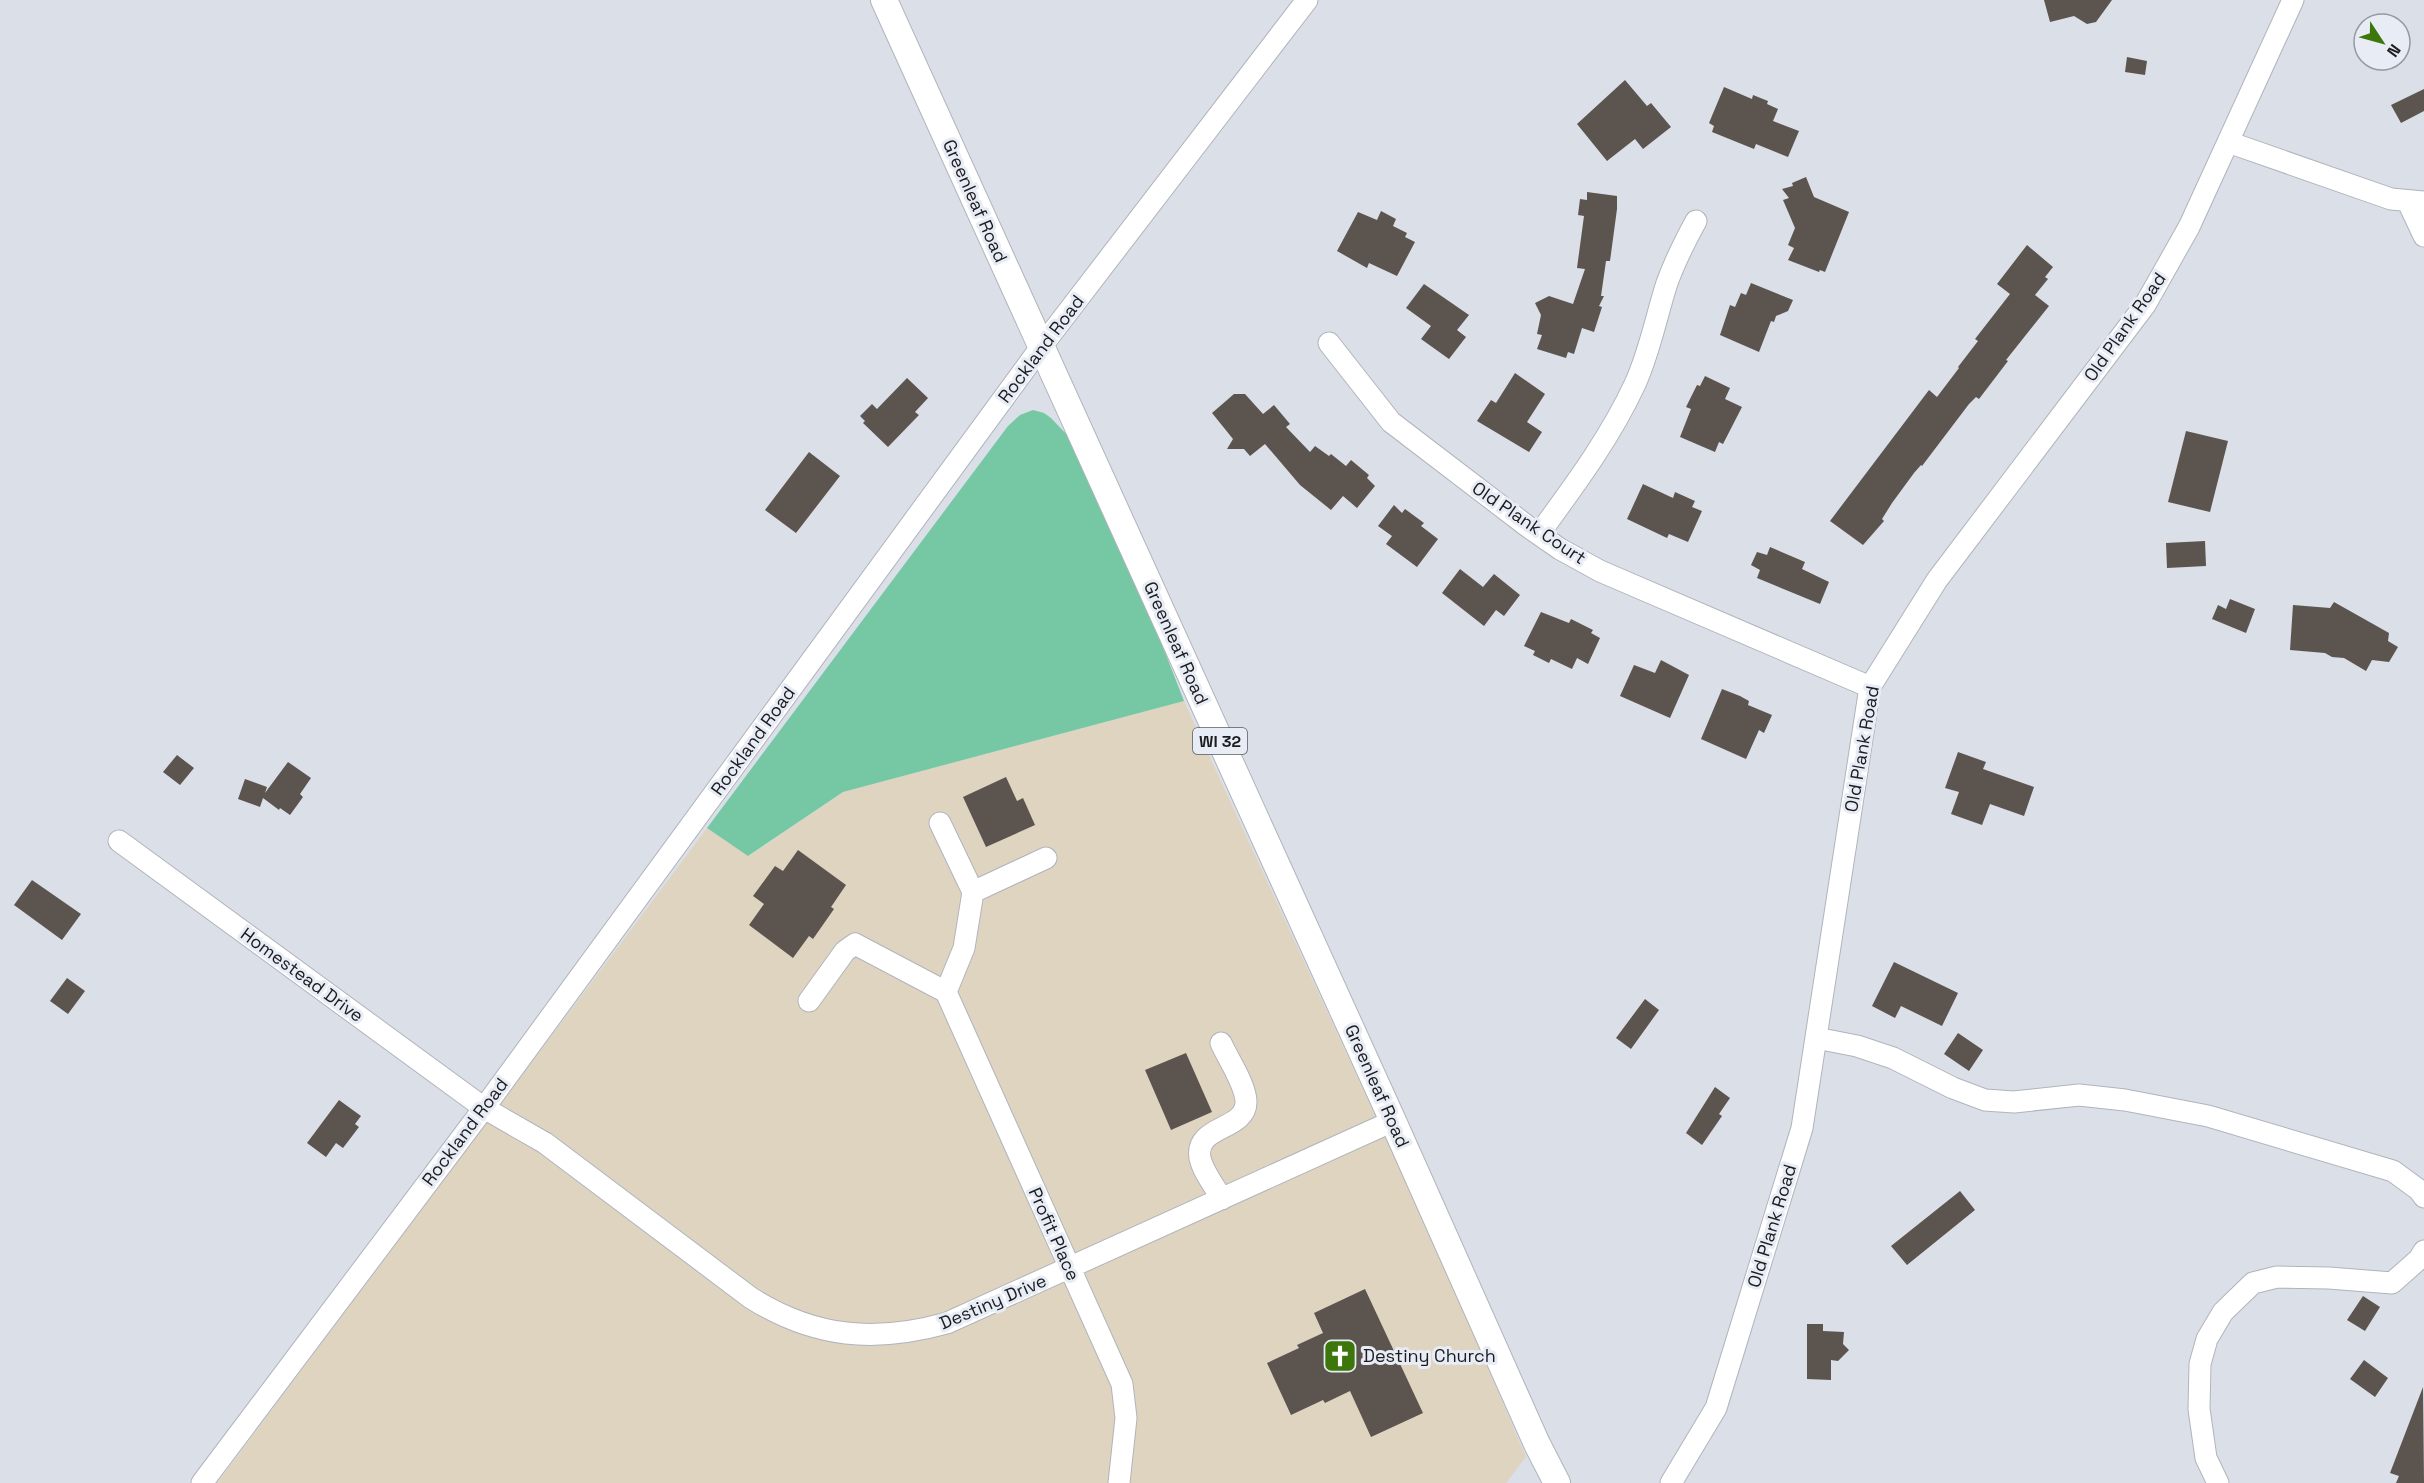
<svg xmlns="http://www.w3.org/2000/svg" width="2424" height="1483" viewBox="0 0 2424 1483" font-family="'Space Grotesk',sans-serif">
<rect width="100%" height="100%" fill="#dbdfe8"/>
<path fill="#dfd4c0" d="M 1184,701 L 1443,1263 L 1526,1457 L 1506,1483 L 217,1483 L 707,828 L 749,856 L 843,792 Z"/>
<path fill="#76c8a4" d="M 1033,410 L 1044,413 L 1051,418 L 1070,438 L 1134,573 L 1184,701 L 843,792 L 748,856 L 707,828 L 1008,426 L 1020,415 Z"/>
<path fill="#5c544f" d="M 2044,0 L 2112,0 L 2096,22 L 2087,24 L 2074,16 L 2050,22 Z
M 2127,57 L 2147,61 L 2145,75 L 2125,72 Z
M 1625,80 L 1647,106 L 1651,103 L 1671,127 L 1643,149 L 1635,139 L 1607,161 L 1577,124 Z
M 1724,87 L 1752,99 L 1753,95 L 1768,101 L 1767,104 L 1778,109 L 1773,121 L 1799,131 L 1788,157 L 1756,144 L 1754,149 L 1712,132 L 1714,126 L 1709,123 Z
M 2424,89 L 2424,111 L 2401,123 L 2391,105 Z
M 1806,177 L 1814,197 L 1849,212 L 1825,272 L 1820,270 L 1819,272 L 1788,260 L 1794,248 L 1788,245 L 1795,228 L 1783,200 L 1789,198 L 1782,189 L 1793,186 L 1792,183 Z
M 1587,192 L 1617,196 L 1617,209 L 1610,261 L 1606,261 L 1601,296 L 1604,296 L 1599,306 L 1602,307 L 1594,332 L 1582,328 L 1574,354 L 1568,352 L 1566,358 L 1537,349 L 1542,335 L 1537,334 L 1541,315 L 1535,303 L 1549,296 L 1573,304 L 1585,269 L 1577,268 L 1584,216 L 1578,215 L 1580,199 L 1587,200 Z
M 1381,211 L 1396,219 L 1393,226 L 1407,233 L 1405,237 L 1415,242 L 1397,276 L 1369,263 L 1367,268 L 1337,251 L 1358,212 L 1377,220 Z
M 2027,245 L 2053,267 L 2045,277 L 2048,279 L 2035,295 L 2049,306 L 2006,360 L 2008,361 L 1979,399 L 1976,397 L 1969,404 L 1922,466 L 1921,465 L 1914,473 L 1892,503 L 1882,519 L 1884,521 L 1863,545 L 1830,521 L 1929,390 L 1937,397 L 1959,368 L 1958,367 L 1978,341 L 1975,339 L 2010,294 L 1997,284 Z
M 1751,283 L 1793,300 L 1788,311 L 1776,316 L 1774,322 L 1771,321 L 1759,352 L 1720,335 L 1730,305 L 1735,307 L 1741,293 L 1746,295 Z
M 1424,284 L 1469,315 L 1457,330 L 1466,337 L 1449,359 L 1421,339 L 1431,326 L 1406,308 Z
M 1515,373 L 1545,394 L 1527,422 L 1542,432 L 1529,452 L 1477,421 L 1491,400 L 1496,403 Z
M 1705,376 L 1730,388 L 1725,399 L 1742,407 L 1723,444 L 1719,442 L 1715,452 L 1680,437 L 1691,409 L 1686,407 L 1697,385 L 1700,386 Z
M 907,378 L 928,398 L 915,412 L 919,415 L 888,447 L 863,423 L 865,421 L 860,416 L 872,404 L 877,409 Z
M 1234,394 L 1245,394 L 1263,414 L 1274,405 L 1290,424 L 1286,427 L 1310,452 L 1315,446 L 1329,456 L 1331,454 L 1346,466 L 1351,460 L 1369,475 L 1367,478 L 1375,486 L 1357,508 L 1343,496 L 1331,510 L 1300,485 L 1265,444 L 1250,456 L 1244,449 L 1227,449 L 1233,439 L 1212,413 Z
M 2186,431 L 2228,441 L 2210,512 L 2168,502 Z
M 809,452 L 840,476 L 796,533 L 765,510 Z
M 1643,484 L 1673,498 L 1675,492 L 1695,501 L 1692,507 L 1702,511 L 1688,542 L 1669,534 L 1667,538 L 1627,519 Z
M 1394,505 L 1402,513 L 1405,509 L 1424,523 L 1421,526 L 1438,539 L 1417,567 L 1386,544 L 1392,536 L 1378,526 Z
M 2205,541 L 2206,566 L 2167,568 L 2166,543 Z
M 1770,547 L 1805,562 L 1802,569 L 1829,582 L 1820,604 L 1757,578 L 1760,570 L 1751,565 L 1757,552 L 1767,555 Z
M 1460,569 L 1483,587 L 1494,574 L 1520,595 L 1504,616 L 1496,610 L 1484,626 L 1442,593 Z
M 2230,599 L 2255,609 L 2246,633 L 2212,619 L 2218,605 L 2226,609 Z
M 2334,602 L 2389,633 L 2388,641 L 2398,647 L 2389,662 L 2372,660 L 2366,671 L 2344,658 L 2332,657 L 2325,653 L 2290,650 L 2293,605 L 2330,608 Z
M 1541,612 L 1569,623 L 1571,619 L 1593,630 L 1591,633 L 1600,638 L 1588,664 L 1577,658 L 1572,669 L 1551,659 L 1549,663 L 1533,655 L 1535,651 L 1524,646 Z
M 1661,660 L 1689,675 L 1670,718 L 1620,696 L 1634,665 L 1655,673 Z
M 1722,689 L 1740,696 L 1749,701 L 1748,705 L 1772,715 L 1764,733 L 1759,730 L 1746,759 L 1701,739 Z
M 1958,752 L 1986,762 L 1983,769 L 2034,787 L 2024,816 L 1990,804 L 1982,825 L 1951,814 L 1959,792 L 1945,788 Z
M 177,755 L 194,768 L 180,785 L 163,772 Z
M 288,762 L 311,778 L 300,794 L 303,797 L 290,815 L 280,808 L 279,810 L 263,798 L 260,807 L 238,799 L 245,779 L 267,787 L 265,793 Z
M 1006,777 L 1017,801 L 1023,798 L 1035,825 L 986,847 L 963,797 Z
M 798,850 L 846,885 L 831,907 L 834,909 L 813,939 L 809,936 L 793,958 L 749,925 L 764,904 L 753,896 L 775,866 L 783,871 Z
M 32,880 L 81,914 L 62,940 L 14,905 Z
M 1894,962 L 1958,993 L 1942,1026 L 1901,1006 L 1895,1018 L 1872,1006 Z
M 67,978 L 85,991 L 68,1014 L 50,1001 Z
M 1645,999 L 1659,1010 L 1631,1049 L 1616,1038 Z
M 1958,1033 L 1983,1050 L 1969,1071 L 1944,1054 Z
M 1186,1053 L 1212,1112 L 1171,1130 L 1145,1070 Z
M 1715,1087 L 1730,1098 L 1719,1114 L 1722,1116 L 1702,1145 L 1686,1133 Z
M 339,1100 L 361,1116 L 355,1124 L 359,1127 L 343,1148 L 336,1143 L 326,1157 L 307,1143 Z
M 1960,1191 L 1975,1210 L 1907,1265 L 1891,1246 Z
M 1365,1289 L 1423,1413 L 1371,1437 L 1350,1391 L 1325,1403 L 1323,1400 L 1291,1415 L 1267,1363 L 1299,1348 L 1297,1345 L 1323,1333 L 1314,1313 Z
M 2363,1296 L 2380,1307 L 2365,1331 L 2347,1320 Z
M 1807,1324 L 1823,1324 L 1823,1331 L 1844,1332 L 1843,1344 L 1849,1350 L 1838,1361 L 1831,1360 L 1831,1380 L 1807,1379 Z
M 2364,1360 L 2388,1378 L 2375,1397 L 2350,1379 Z
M 2423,1387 L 2424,1483 L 2396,1483 L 2399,1476 L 2390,1473 Z"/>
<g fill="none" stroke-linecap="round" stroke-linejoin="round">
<g stroke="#b0b4bc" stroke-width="23">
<path id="minor" d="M 2228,142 L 2391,199 L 2424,202
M 2408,202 L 2424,236
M 1329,343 L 1391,422 L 1527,526 L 1560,549 L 1600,571 L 1870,687
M 1539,534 C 1574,486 1610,438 1635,384 C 1650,351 1656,317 1667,283 C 1675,261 1685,241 1696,221
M 940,823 L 973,892 L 964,948 L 946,992
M 119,841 L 484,1108 L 545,1143 L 751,1298 C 815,1338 875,1343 947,1323 L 1393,1121
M 973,892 L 1046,858
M 946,992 L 1122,1384 L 1126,1418 L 1119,1483
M 809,1001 L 845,951 L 855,944 L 946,992
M 1816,1038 L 1857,1046 L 1893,1058 L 1953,1088 L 1985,1100 L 2014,1102 L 2079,1095 L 2125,1100 L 2208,1116 L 2393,1171 L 2419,1190 L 2424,1197
M 1221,1043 C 1228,1059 1246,1085 1246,1102 C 1246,1131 1194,1125 1200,1158 C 1203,1172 1215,1187 1222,1199
M 202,1483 L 484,1108 L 1041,347 L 1307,0
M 1671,1483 L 1716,1408 L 1802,1128 L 1870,687 L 1937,580 L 2145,305 L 2189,227 L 2293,0
M 2218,1483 L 2206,1458 L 2199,1409 L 2200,1364 L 2207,1339 L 2223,1312 L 2253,1283 L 2277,1277 L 2329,1278 L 2392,1283 L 2419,1259 L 2424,1251"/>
</g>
<g stroke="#b0b4bc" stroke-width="28">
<path id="major" d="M 884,0 L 1393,1121 L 1537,1444 L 1557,1483"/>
</g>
<use href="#minor" stroke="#fff" stroke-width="21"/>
<use href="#major" stroke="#fff" stroke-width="26"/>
</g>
<defs>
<g id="church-square" transform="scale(1.725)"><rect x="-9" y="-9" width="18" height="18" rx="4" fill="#3d770b" stroke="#e8ecf5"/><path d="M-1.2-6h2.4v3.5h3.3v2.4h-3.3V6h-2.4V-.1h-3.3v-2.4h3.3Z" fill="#fff"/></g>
</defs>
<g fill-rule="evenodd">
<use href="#church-square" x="1340" y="1356"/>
</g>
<g text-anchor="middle" stroke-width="6" stroke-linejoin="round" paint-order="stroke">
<rect fill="#e8ecf5" stroke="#585a60" stroke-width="1.5" x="1193" y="728" width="54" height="26" rx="4.5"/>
<g font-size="16" font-weight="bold" fill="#1b1c20">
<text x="1220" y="747">WI 32</text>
</g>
<g font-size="18" fill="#1b1c20" stroke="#e8ecf5">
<text transform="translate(975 201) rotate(66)" y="6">Greenleaf Road</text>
<text transform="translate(2125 327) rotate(-55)" y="6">Old Plank Road</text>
<text transform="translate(1041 349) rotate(-53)" y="6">Rockland Road</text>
<text transform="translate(1529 523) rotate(34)" y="6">Old Plank Court</text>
<text transform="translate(1176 643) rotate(66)" y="6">Greenleaf Road</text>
<text transform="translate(753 741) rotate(-54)" y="6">Rockland Road</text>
<text transform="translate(1862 749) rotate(-80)" y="6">Old Plank Road</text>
<text transform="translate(302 975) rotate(36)" y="6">Homestead Drive</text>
<text transform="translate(1377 1086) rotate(66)" y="6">Greenleaf Road</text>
<text transform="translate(465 1132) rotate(-53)" y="6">Rockland Road</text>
<text transform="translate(1772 1226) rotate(-73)" y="6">Old Plank Road</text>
<text transform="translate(1054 1234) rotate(66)" y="6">Profit Place</text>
<text transform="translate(993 1302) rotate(-23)" y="6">Destiny Drive</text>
</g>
<g font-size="18" fill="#1b1c20" stroke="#e8ecf5" text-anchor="start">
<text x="1363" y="1362">Destiny Church</text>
</g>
</g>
<g transform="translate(2382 42) rotate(126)"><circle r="28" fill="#e8ecf5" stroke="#9699a0" stroke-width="1.5"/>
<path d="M0-4.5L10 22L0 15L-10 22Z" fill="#3d770b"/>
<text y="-9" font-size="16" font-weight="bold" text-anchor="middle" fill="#1b1c20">N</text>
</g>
</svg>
